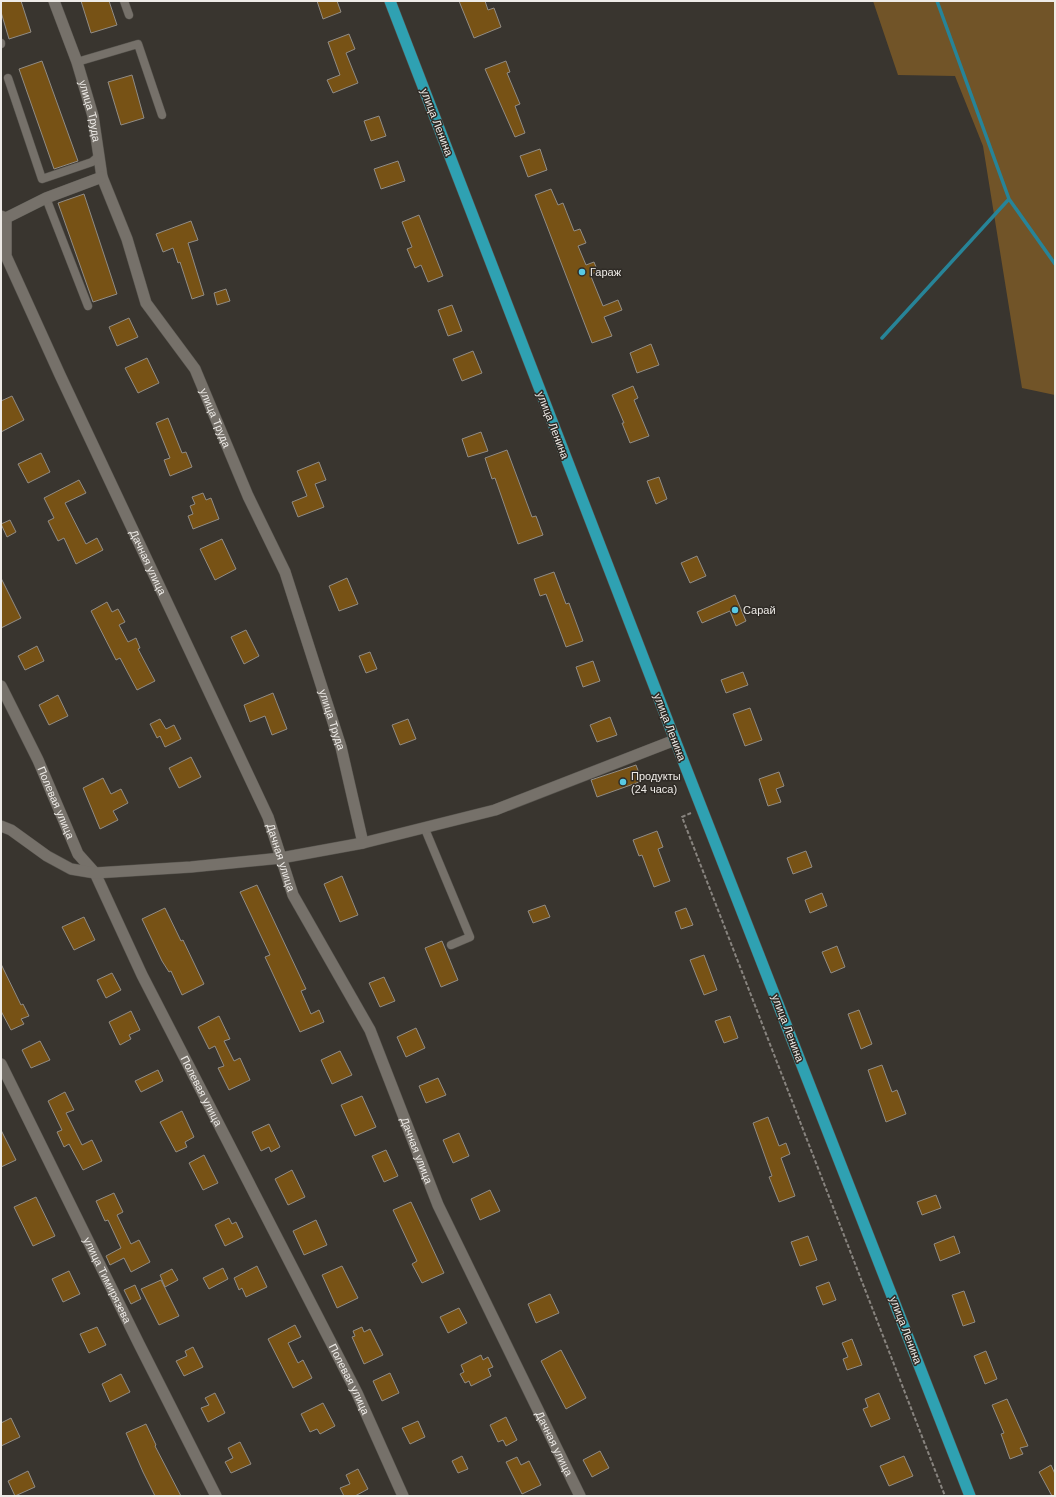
<svg xmlns="http://www.w3.org/2000/svg" width="1056" height="1497" viewBox="0 0 1056 1497" font-family="Helvetica,sans-serif">
<rect width="100%" height="100%" fill="#39352f"/>
<path fill="#715428" d="M 873,1 L 1055,1 L 1055,395 L 1022,388 L 983,146 L 955,76 L 898,75 Z"/>
<g fill="none" stroke-linecap="round" stroke-linejoin="round">
<path stroke="#278498" stroke-width="3.5" d="M 937,1 L 1009,199 L 1055,264
M 882,338 L 1009,199"/>
</g>
<path fill="#775215" stroke="#918c85" d="M 1,1 L 21,1 L 31,32 L 9,39 L 1,12 Z
M 81,1 L 109,1 L 117,25 L 91,33 Z
M 317,1 L 337,1 L 341,12 L 323,19 Z
M 459,1 L 485,1 L 488,10 L 494,8 L 501,27 L 474,38 Z
M 349,34 L 355,49 L 346,53 L 358,83 L 333,93 L 327,80 L 340,75 L 328,42 Z
M 42,61 L 78,161 L 54,169 L 19,69 Z
M 506,61 L 510,72 L 507,73 L 520,104 L 515,106 L 525,133 L 515,137 L 485,69 Z
M 132,75 L 144,118 L 121,125 L 108,82 Z
M 379,116 L 386,136 L 371,141 L 364,121 Z
M 540,149 L 547,170 L 528,177 L 520,156 Z
M 398,161 L 405,181 L 381,189 L 374,169 Z
M 551,189 L 558,205 L 563,203 L 574,231 L 580,229 L 586,243 L 578,246 L 586,265 L 594,262 L 598,272 L 590,274 L 603,306 L 618,300 L 622,310 L 604,317 L 612,336 L 592,343 L 535,195 Z
M 84,194 L 117,294 L 93,302 L 58,203 Z
M 419,215 L 443,276 L 428,282 L 421,265 L 415,268 L 407,249 L 412,247 L 402,222 Z
M 191,221 L 198,240 L 188,243 L 204,295 L 192,299 L 180,262 L 178,263 L 173,248 L 163,252 L 156,234 Z
M 226,289 L 230,301 L 217,305 L 214,293 Z
M 452,305 L 462,331 L 448,336 L 438,310 Z
M 129,318 L 138,337 L 117,346 L 109,327 Z
M 651,344 L 659,365 L 637,373 L 630,353 Z
M 473,351 L 482,373 L 462,381 L 453,359 Z
M 147,358 L 159,383 L 138,393 L 125,368 Z
M 633,386 L 638,398 L 634,400 L 649,436 L 630,443 L 622,423 L 624,423 L 612,395 Z
M 12,396 L 24,420 L 1,432 L 1,401 Z
M 168,418 L 182,453 L 186,452 L 192,467 L 170,476 L 164,460 L 170,458 L 156,423 Z
M 481,432 L 488,451 L 468,457 L 462,439 Z
M 507,450 L 532,517 L 536,516 L 543,535 L 518,544 L 495,478 L 492,479 L 485,458 Z
M 41,453 L 50,472 L 28,483 L 18,464 Z
M 319,462 L 326,480 L 315,484 L 324,507 L 298,517 L 292,502 L 307,496 L 297,471 Z
M 659,477 L 667,499 L 656,504 L 647,481 Z
M 79,480 L 86,493 L 65,503 L 86,544 L 97,538 L 103,550 L 76,564 L 64,538 L 58,541 L 48,521 L 54,518 L 44,498 Z
M 203,493 L 206,500 L 211,498 L 219,519 L 193,529 L 188,516 L 193,514 L 190,506 L 195,504 L 192,497 Z
M 10,520 L 16,532 L 7,537 L 1,524 Z
M 222,539 L 236,569 L 215,580 L 200,549 Z
M 697,556 L 706,576 L 690,583 L 681,563 Z
M 554,572 L 566,604 L 569,603 L 583,641 L 566,647 L 546,594 L 540,596 L 534,579 Z
M 1,578 L 21,618 L 1,628 Z
M 347,578 L 358,604 L 339,611 L 329,586 Z
M 735,595 L 746,621 L 736,626 L 730,611 L 702,623 L 697,612 Z
M 107,602 L 112,612 L 118,609 L 125,622 L 119,625 L 128,642 L 136,638 L 140,648 L 138,649 L 155,681 L 137,690 L 120,658 L 116,660 L 91,611 Z
M 246,630 L 259,656 L 244,664 L 231,637 Z
M 37,646 L 44,661 L 25,670 L 18,656 Z
M 370,652 L 377,669 L 366,673 L 359,656 Z
M 593,661 L 600,681 L 583,687 L 576,667 Z
M 743,672 L 748,685 L 726,693 L 721,680 Z
M 273,693 L 287,729 L 272,735 L 265,716 L 250,722 L 244,705 Z
M 58,695 L 68,716 L 49,725 L 39,705 Z
M 750,708 L 762,740 L 745,746 L 733,714 Z
M 610,717 L 617,735 L 597,742 L 590,725 Z
M 160,719 L 166,729 L 174,725 L 181,739 L 165,747 L 160,736 L 157,738 L 150,724 Z
M 408,719 L 416,739 L 400,745 L 392,725 Z
M 191,757 L 201,777 L 179,788 L 169,768 Z
M 636,765 L 642,781 L 597,797 L 591,780 Z
M 779,772 L 784,786 L 776,789 L 781,802 L 768,806 L 759,779 Z
M 103,778 L 111,794 L 121,789 L 128,803 L 113,811 L 118,820 L 100,829 L 83,788 Z
M 657,831 L 663,847 L 658,849 L 670,881 L 654,887 L 642,855 L 639,856 L 633,840 Z
M 806,851 L 812,867 L 793,874 L 787,858 Z
M 342,876 L 358,915 L 340,922 L 324,884 Z
M 257,885 L 306,989 L 301,991 L 311,1014 L 319,1010 L 324,1022 L 300,1032 L 265,957 L 270,955 L 240,892 Z
M 822,893 L 827,906 L 810,913 L 805,900 Z
M 545,905 L 550,917 L 533,923 L 528,911 Z
M 165,908 L 181,941 L 183,940 L 204,984 L 182,995 L 171,971 L 169,972 L 162,961 L 142,919 Z
M 686,908 L 693,925 L 681,929 L 675,912 Z
M 84,917 L 95,940 L 74,950 L 62,927 Z
M 442,941 L 458,980 L 441,987 L 425,948 Z
M 837,946 L 845,967 L 831,973 L 822,952 Z
M 704,955 L 717,990 L 704,995 L 690,960 Z
M 1,964 L 21,1005 L 23,1004 L 29,1016 L 21,1019 L 24,1024 L 11,1030 L 1,1011 Z
M 112,973 L 121,990 L 106,998 L 97,980 Z
M 384,977 L 395,1001 L 380,1007 L 369,983 Z
M 859,1010 L 872,1044 L 861,1049 L 848,1014 Z
M 131,1011 L 140,1030 L 129,1035 L 131,1039 L 120,1045 L 109,1022 Z
M 219,1016 L 230,1039 L 224,1041 L 234,1061 L 240,1058 L 250,1080 L 229,1090 L 218,1068 L 224,1066 L 215,1046 L 209,1049 L 198,1027 Z
M 730,1016 L 738,1038 L 724,1043 L 715,1021 Z
M 416,1028 L 425,1048 L 406,1057 L 397,1037 Z
M 40,1041 L 50,1060 L 31,1068 L 22,1050 Z
M 340,1051 L 352,1075 L 332,1084 L 321,1060 Z
M 882,1065 L 892,1092 L 897,1090 L 906,1114 L 886,1122 L 868,1070 Z
M 158,1070 L 163,1081 L 141,1092 L 135,1081 Z
M 438,1078 L 446,1095 L 426,1103 L 419,1086 Z
M 65,1092 L 74,1110 L 66,1113 L 82,1145 L 92,1140 L 102,1161 L 83,1170 L 69,1144 L 64,1147 L 57,1132 L 62,1130 L 48,1101 Z
M 362,1096 L 376,1127 L 355,1136 L 341,1105 Z
M 182,1111 L 194,1137 L 185,1142 L 187,1147 L 176,1152 L 160,1122 Z
M 768,1117 L 779,1146 L 786,1143 L 790,1154 L 781,1158 L 795,1196 L 779,1202 L 769,1177 L 772,1176 L 753,1123 Z
M 269,1124 L 280,1147 L 271,1152 L 269,1147 L 261,1151 L 252,1132 Z
M 1,1130 L 16,1160 L 1,1167 Z
M 459,1133 L 469,1156 L 453,1163 L 443,1140 Z
M 386,1150 L 398,1176 L 384,1182 L 372,1156 Z
M 204,1155 L 218,1183 L 203,1190 L 189,1163 Z
M 292,1170 L 305,1197 L 288,1205 L 275,1179 Z
M 490,1190 L 500,1211 L 480,1220 L 471,1199 Z
M 114,1193 L 123,1212 L 117,1215 L 131,1244 L 139,1240 L 150,1262 L 131,1272 L 124,1258 L 110,1265 L 106,1256 L 121,1248 L 108,1220 L 105,1221 L 96,1201 Z
M 936,1195 L 941,1208 L 922,1215 L 917,1202 Z
M 36,1197 L 55,1236 L 33,1246 L 14,1207 Z
M 411,1202 L 444,1273 L 422,1283 L 412,1264 L 417,1261 L 393,1210 Z
M 229,1218 L 232,1224 L 236,1222 L 243,1237 L 225,1246 L 215,1225 Z
M 316,1220 L 327,1245 L 304,1255 L 293,1231 Z
M 808,1236 L 817,1260 L 800,1266 L 791,1242 Z
M 954,1236 L 960,1253 L 940,1261 L 934,1244 Z
M 257,1266 L 267,1287 L 246,1297 L 242,1288 L 239,1290 L 234,1278 Z
M 342,1266 L 358,1298 L 337,1308 L 322,1275 Z
M 223,1268 L 228,1279 L 209,1289 L 203,1278 Z
M 172,1269 L 178,1280 L 165,1287 L 160,1275 Z
M 69,1271 L 80,1294 L 63,1302 L 52,1279 Z
M 161,1280 L 179,1316 L 159,1325 L 141,1289 Z
M 829,1282 L 836,1300 L 823,1305 L 816,1287 Z
M 135,1285 L 141,1299 L 131,1304 L 124,1290 Z
M 964,1291 L 975,1322 L 963,1326 L 952,1295 Z
M 550,1294 L 559,1313 L 536,1323 L 528,1304 Z
M 459,1308 L 467,1323 L 448,1333 L 440,1317 Z
M 295,1325 L 301,1337 L 288,1343 L 298,1363 L 303,1360 L 312,1378 L 293,1388 L 268,1339 Z
M 97,1327 L 106,1345 L 89,1353 L 80,1334 Z
M 362,1327 L 364,1332 L 370,1329 L 383,1355 L 364,1364 L 352,1337 L 355,1336 L 353,1331 Z
M 852,1339 L 862,1365 L 847,1370 L 843,1359 L 848,1357 L 842,1343 Z
M 193,1347 L 203,1367 L 184,1376 L 176,1361 L 187,1356 L 185,1351 Z
M 561,1350 L 586,1398 L 566,1409 L 541,1361 Z
M 986,1351 L 997,1379 L 985,1384 L 974,1356 Z
M 481,1355 L 483,1360 L 488,1357 L 493,1367 L 488,1369 L 491,1376 L 471,1386 L 469,1381 L 465,1383 L 460,1374 L 464,1372 L 461,1365 Z
M 390,1373 L 399,1393 L 382,1401 L 373,1381 Z
M 121,1374 L 130,1392 L 110,1402 L 102,1384 Z
M 215,1393 L 225,1413 L 208,1422 L 201,1408 L 209,1405 L 205,1398 Z
M 879,1393 L 890,1419 L 871,1427 L 863,1409 L 868,1407 L 865,1399 Z
M 1007,1399 L 1028,1446 L 1020,1448 L 1023,1454 L 1010,1459 L 1001,1434 L 1004,1433 L 992,1405 Z
M 323,1403 L 335,1426 L 320,1434 L 317,1429 L 310,1432 L 301,1414 Z
M 506,1417 L 517,1440 L 506,1446 L 503,1440 L 498,1442 L 490,1425 Z
M 11,1418 L 20,1437 L 1,1446 L 1,1423 Z
M 418,1421 L 425,1437 L 410,1444 L 402,1428 Z
M 146,1424 L 156,1445 L 155,1446 L 181,1496 L 155,1496 L 143,1472 L 126,1433 Z
M 240,1442 L 251,1464 L 231,1473 L 225,1462 L 233,1458 L 228,1448 Z
M 600,1451 L 609,1468 L 592,1477 L 583,1460 Z
M 462,1456 L 468,1469 L 458,1473 L 452,1461 Z
M 904,1456 L 913,1476 L 889,1486 L 880,1466 Z
M 517,1457 L 521,1465 L 529,1461 L 541,1485 L 522,1494 L 506,1462 Z
M 1051,1465 L 1055,1474 L 1055,1496 L 1052,1496 L 1039,1472 Z
M 358,1469 L 368,1489 L 355,1496 L 344,1496 L 340,1488 L 350,1484 L 346,1475 Z
M 28,1471 L 35,1487 L 15,1496 L 8,1481 Z"/>
<g fill="none" stroke-linecap="round" stroke-linejoin="round">
<g stroke="#56534d" stroke-width="9">
<path id="service" d="M 124,1 L 129,15
M 1,43 L 1,44
M 77,62 L 138,44 L 162,115
M 8,78 L 42,179 L 92,162 L 99,156
M 46,198 L 88,306
M 425,829 L 470,937 L 451,945"/>
</g>
<g stroke="#56534d" stroke-width="12">
<g id="minor">
<path id="s1" d="M 54,1 L 77,62 L 93,116 L 102,177 L 127,239 L 146,303 L 195,369 L 248,496 L 285,572 L 341,747 L 363,843"/>
<path id="s2" d="M 1,216 L 6,218 L 6,256 L 60,375 L 268,817 L 293,895 L 370,1030 L 438,1205 L 580,1496"/>
<path d="M 6,218 L 46,198 L 102,177"/>
<path id="s3" d="M 1,686 L 38,760 L 78,854 L 95,873 L 142,975 L 357,1393 L 403,1496"/>
<path d="M 1,826 L 11,830 L 47,856 L 71,869 L 95,873 L 191,867 L 281,858 L 363,843 L 495,810 L 675,740"/>
<path id="s4" d="M 1,1064 L 139,1344 L 216,1496"/>
</g>
</g>
<g stroke="#56534d" stroke-width="12">
<path id="primary" d="M 390,1 L 675,740 L 970,1496"/>
</g>
<path stroke="#88847f" stroke-width="2" stroke-dasharray="4 2" stroke-linecap="butt" d="M 691,813 L 682,817 L 945,1496"/>
<use href="#service" stroke="#76716a" stroke-width="8"/>
<use href="#minor" stroke="#76716a" stroke-width="11"/>
<use href="#primary" stroke="#2fa1b2" stroke-width="11"/>
</g>
<g fill="#58c9e3" stroke="#2f2b26" stroke-width="1.5">
<circle cx="582" cy="272" r="4"/>
<circle cx="735" cy="610" r="4"/>
<circle cx="623" cy="782" r="4"/>
</g>
<g text-anchor="middle" stroke-width="3" stroke-linejoin="round" paint-order="stroke">
<g font-size="11" fill="#eeebe7" stroke="#2f2b26">
<text dy="4" stroke="none"><textPath href="#s1" startOffset="116">улица Труда</textPath></text>
<text transform="translate(437 122) rotate(69)" y="4">улица Ленина</text>
<text dy="4" stroke="none"><textPath href="#s1" startOffset="452">улица Труда</textPath></text>
<text transform="translate(553 425) rotate(69)" y="4">улица Ленина</text>
<text dy="4" stroke="none"><textPath href="#s2" startOffset="381">Дачная улица</textPath></text>
<text dy="4" stroke="none"><textPath href="#s1" startOffset="776">улица Труда</textPath></text>
<text transform="translate(670 727) rotate(69)" y="4">улица Ленина</text>
<text dy="4" stroke="none"><textPath href="#s3" startOffset="129">Полевая улица</textPath></text>
<text dy="4" stroke="none"><textPath href="#s2" startOffset="705">Дачная улица</textPath></text>
<text transform="translate(788 1028) rotate(69)" y="4">улица Ленина</text>
<text dy="4" stroke="none"><textPath href="#s3" startOffset="453">Полевая улица</textPath></text>
<text dy="4" stroke="none"><textPath href="#s2" startOffset="1029">Дачная улица</textPath></text>
<text dy="4" stroke="none"><textPath href="#s4" startOffset="241">улица Тимирязева</textPath></text>
<text transform="translate(906 1330) rotate(69)" y="4">улица Ленина</text>
<text dy="4" stroke="none"><textPath href="#s3" startOffset="777">Полевая улица</textPath></text>
<text dy="4" stroke="none"><textPath href="#s2" startOffset="1353">Дачная улица</textPath></text>
</g>
<g font-size="11" fill="#eeebe7" stroke="#2f2b26" text-anchor="start">
<text x="590" y="276">Гараж</text>
<text x="743" y="614">Сарай</text>
<text x="631" y="780">Продукты<tspan x="631" dy="13">(24 часа)</tspan></text>
</g>
</g>
<rect width="1056" height="1497" fill="none" stroke="#eeebe7" stroke-width="4"/>
</svg>
